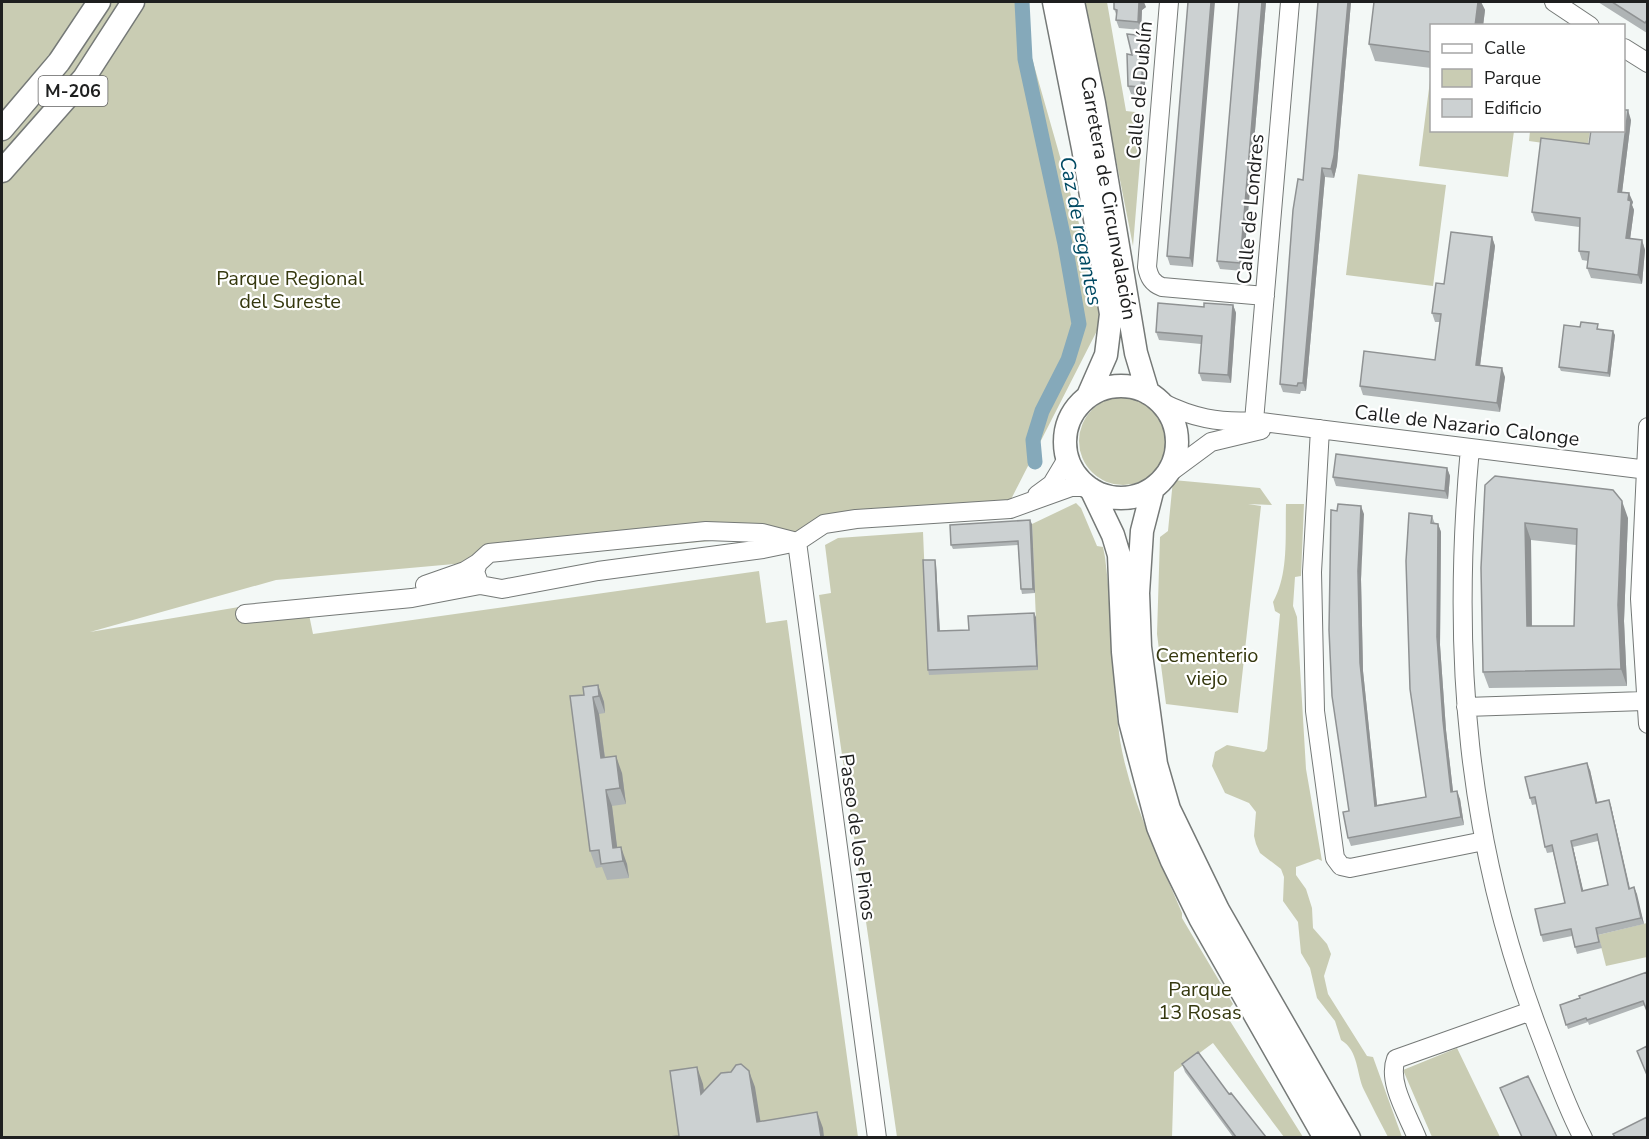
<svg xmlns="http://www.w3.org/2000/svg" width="1649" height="1139" viewBox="0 0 1649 1139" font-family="'Nunito Sans',sans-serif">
<rect width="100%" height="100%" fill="#f3f8f6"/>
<path fill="#c9ccb3" d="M 2,2 L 1016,2 L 1105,315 L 1003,515 L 276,580 L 90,632 L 239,607 L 306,600 L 313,634 L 759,571 L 766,623 L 787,620 L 858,1137 L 2,1138 Z
M 1085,2 L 1107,2 L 1126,111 L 1144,113 L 1133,246 Z
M 1431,73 L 1432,130 L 1514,131 L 1508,177 L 1419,166 Z
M 1530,131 L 1590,131 L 1587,149 L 1529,141 Z
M 1358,174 L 1446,185 L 1433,286 L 1346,275 Z
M1079 441a44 44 0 1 1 88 0a44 44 0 1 1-88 0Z
M 1173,480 L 1260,488 L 1272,505 L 1248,504 L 1261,506 L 1238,713 L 1166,704 L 1157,634 L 1160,537 L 1168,531 Z
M 1076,503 L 1081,508 L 1097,546 L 1103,547 L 1105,557 C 1113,617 1111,679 1120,740 C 1130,800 1159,858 1182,913 L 1182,918 L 1233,1004 L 1225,1013 L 1303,1137 L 1284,1137 L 1213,1043 L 1174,1072 L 1172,1137 L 897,1137 L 819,595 L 831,593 L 825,545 L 838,538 L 923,532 L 929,674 L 1038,669 L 1032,524 Z
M 1286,504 L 1304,504 L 1301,576 L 1295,577 L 1293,606 L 1297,617 L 1306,769 L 1322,861 L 1318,859 L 1296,867 L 1296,875 L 1306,889 L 1312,908 L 1313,928 L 1327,944 L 1331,954 L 1324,976 L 1328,994 L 1367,1056 L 1373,1057 L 1402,1137 L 1388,1137 C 1380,1122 1372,1106 1364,1090 C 1356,1073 1359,1051 1341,1040 L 1335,1021 L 1317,998 L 1310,968 L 1301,953 L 1298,922 L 1283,901 L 1284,877 L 1281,869 L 1260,853 L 1256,844 L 1254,836 L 1256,812 L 1249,803 L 1225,793 L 1212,766 L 1215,752 L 1227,745 L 1264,752 L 1267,749 L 1280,614 L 1275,611 L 1273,602 C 1289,574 1285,536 1286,504 Z
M 1647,923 L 1647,957 L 1606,966 L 1598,935 Z
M 1457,1048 L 1500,1137 L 1432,1137 L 1403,1070 Z"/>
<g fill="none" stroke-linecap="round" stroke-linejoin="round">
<path stroke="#85a9ba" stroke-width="15" d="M 1022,2 L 1025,59 L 1065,244 L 1079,324 L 1068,360 L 1042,411 L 1033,440 L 1035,462"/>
<g stroke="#757977" stroke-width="20">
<path id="minor" d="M 1169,2 L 1147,267 C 1149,277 1152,283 1162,287 L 1265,296
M 1554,2 L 1590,26
M 1624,48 L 1648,63
M 1161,402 C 1193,418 1218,423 1254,421 L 1648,470
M 1254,421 L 1290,2
M 1648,427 L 1640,599 L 1648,724
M 1320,429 L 1312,572 L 1315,711 L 1335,858 L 1341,866 L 1350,868 L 1484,841
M 1470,448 C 1451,654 1466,842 1541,1037 C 1554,1071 1566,1106 1583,1138
M 1165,476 L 1211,442 L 1261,430
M 1037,495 L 1052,484 L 1067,459
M 797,542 L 877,1138
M 425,585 L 465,571 L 478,563
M 480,585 L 475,572 L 478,563 L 489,553 L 706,531 L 762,533 L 793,541
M 245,614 L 412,598 L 480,585 L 502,589 L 598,571 L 763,549 L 797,542 L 824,524 L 856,519 L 1010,509 L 1071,487 L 1087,487
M 1466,707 L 1644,701
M 1417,1138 C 1408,1115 1387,1082 1396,1059 L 1531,1011"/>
</g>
<g stroke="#757977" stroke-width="25">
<path id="major" d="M 1054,2 L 1083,148 L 1111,314 L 1106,355 L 1088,396
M 1073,2 L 1094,103 L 1136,353 L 1148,393
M 2,129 L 59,62 L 99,2
M 2,171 L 84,78 L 133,2
M1065 442a56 56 0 1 1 112 0a56 56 0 1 1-112 0Z
M 1153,488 L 1142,531 L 1138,593 L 1140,647 L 1156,764 L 1169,809 L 1218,910 L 1349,1138
M 1091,489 L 1113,535 L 1119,555 L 1123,652 L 1130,721 L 1158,827 L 1172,861 L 1200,918 L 1325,1138"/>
</g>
<use href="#minor" stroke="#fff" stroke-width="18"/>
<use href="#major" stroke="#fff" stroke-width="22"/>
</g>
<path fill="#afb4b5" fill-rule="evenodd" d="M 1188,2 L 1193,267 L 1170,265 L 1167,256 Z
M 1239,2 L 1266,2 L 1243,271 L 1220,269 L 1217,261 Z
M 1318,2 L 1351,2 L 1337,165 L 1334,178 L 1325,177 L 1306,391 L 1301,391 L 1300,394 L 1283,392 L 1280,384 L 1303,180 Z
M 1374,2 L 1481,2 L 1485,10 L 1483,26 L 1431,26 L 1431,68 L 1375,61 L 1369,44 Z
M 1598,2 L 1647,2 L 1647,33 Z
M 1146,7 L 1142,10 L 1141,30 L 1119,28 L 1116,20 L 1116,14 L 1114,9 Z
M 1145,36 L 1148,44 L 1144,96 L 1131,94 L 1128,86 L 1132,55 Z
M 1631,120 L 1622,192 L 1633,202 L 1632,205 L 1634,210 L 1630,239 L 1642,240 L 1645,250 L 1642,284 L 1591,278 L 1587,268 L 1588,261 L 1582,260 L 1579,251 L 1579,227 L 1535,221 L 1532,212 L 1589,144 Z
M 1492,237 L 1495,246 L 1480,366 L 1505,377 L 1500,412 L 1363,395 L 1360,386 L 1435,360 L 1440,322 L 1435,322 L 1432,313 L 1444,284 Z
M 1233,305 L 1236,313 L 1231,383 L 1202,381 L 1199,373 L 1201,344 L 1159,340 L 1156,332 L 1204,307 Z
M 1599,328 L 1599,329 L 1615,335 L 1610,377 L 1561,371 L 1559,367 Z
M 1447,468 L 1450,476 L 1448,499 L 1336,486 L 1333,477 Z
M 1485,485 L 1628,518 L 1624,621 L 1627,686 L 1489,688 L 1483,672 ZM 1531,540 L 1576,545 L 1574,626 L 1532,626 Z
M 1364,514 L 1361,579 L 1363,671 L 1377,805 L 1426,797 L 1432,516 L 1435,524 L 1438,524 L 1441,532 L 1440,645 L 1446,730 L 1453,791 L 1460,799 L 1464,825 L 1351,846 L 1348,838 Z
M 1032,524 L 1035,593 L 1022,594 L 1021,589 L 1018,545 L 953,549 L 951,545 Z
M 936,564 L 940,631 L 969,630 L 1036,617 L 1038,670 L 929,675 L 928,670 Z
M 598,685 L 604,702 L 605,713 L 599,714 L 605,757 L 622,773 L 626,804 L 612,806 L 617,848 L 627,864 L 629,878 L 607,880 L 602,867 L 596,868 L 590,851 L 584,695 Z
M 1590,770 L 1597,802 L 1609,800 L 1611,806 L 1630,888 L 1634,887 L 1644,924 L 1598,935 L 1602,948 L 1577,954 L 1572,936 L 1543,942 L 1541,935 L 1565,903 L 1553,852 L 1547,853 L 1545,847 L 1537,804 L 1532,805 L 1530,798 ZM 1598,841 L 1608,885 L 1583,891 L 1573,847 Z
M 1647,972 L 1645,1005 L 1589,1025 L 1588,1022 L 1568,1029 L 1560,1005 Z
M 1182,1064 L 1229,1094 L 1266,1137 L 1233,1137 L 1185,1072 Z"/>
<path fill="#8f9293" d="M 1139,2 L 1144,2 L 1146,7 L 1142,10 L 1141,30 L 1138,22 Z
M 1211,2 L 1215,2 L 1193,267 L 1190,258 Z
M 1262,2 L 1266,2 L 1243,271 L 1240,263 Z
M 1348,2 L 1351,2 L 1337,165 L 1334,178 L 1331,169 Z
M 1478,2 L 1481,2 L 1485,10 L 1483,26 L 1475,26 Z
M 1145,36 L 1148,44 L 1144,96 L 1141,87 Z
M 1628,110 L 1631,120 L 1621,201 L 1618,192 Z
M 1322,168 L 1325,177 L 1306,391 L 1303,383 Z
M 1629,193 L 1633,202 L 1632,205 L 1634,210 L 1629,247 L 1626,238 Z
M 1492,237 L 1495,246 L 1479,374 L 1476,365 Z
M 1642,240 L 1645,250 L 1642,284 L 1638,275 Z
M 1233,305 L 1236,313 L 1231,383 L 1228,375 Z
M 1613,331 L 1615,335 L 1610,377 L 1608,373 Z
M 1502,368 L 1505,377 L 1500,412 L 1497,403 Z
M 1447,468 L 1450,476 L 1448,499 L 1445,491 Z
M 1622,501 L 1628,518 L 1624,621 L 1627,686 L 1621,669 L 1618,605 Z
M 1361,506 L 1364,514 L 1361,579 L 1363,671 L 1378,814 L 1375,806 L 1360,663 L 1358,571 Z
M 1030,520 L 1032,524 L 1035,593 L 1033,589 Z
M 1525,523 L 1531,540 L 1532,643 L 1527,626 Z
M 1438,524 L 1441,532 L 1440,645 L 1446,730 L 1454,800 L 1451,792 L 1443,721 L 1437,637 Z
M 935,560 L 936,564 L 940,635 L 938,631 Z
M 1034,613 L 1036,617 L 1038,670 L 1037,666 Z
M 598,685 L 604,702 L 605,713 L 599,696 Z
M 593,697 L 599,714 L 607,774 L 601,758 Z
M 616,756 L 622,773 L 626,804 L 620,788 Z
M 1587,763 L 1590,770 L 1599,809 L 1596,803 Z
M 606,790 L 612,806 L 619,862 L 613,848 Z
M 1457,791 L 1460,799 L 1464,825 L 1461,817 Z
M 1609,800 L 1611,806 L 1631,895 L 1629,889 Z
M 1571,841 L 1573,847 L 1585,898 L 1582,891 Z
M 621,847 L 627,864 L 629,878 L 623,861 Z
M 1634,887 L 1637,894 L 1644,924 L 1641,918 Z
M 697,1067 L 703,1084 L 707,1110 L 701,1094 Z
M 749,1071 L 755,1087 L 763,1137 L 757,1122 Z
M 817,1112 L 823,1128 L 824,1137 L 821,1137 Z"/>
<path fill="#ccd1d2" stroke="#8f9293" stroke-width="1.5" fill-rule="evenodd" d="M 1114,2 L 1139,2 L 1138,22 L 1116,20 L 1117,10 L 1114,9 Z
M 1188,2 L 1211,2 L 1190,258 L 1167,256 Z
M 1239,2 L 1262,2 L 1240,263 L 1217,261 Z
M 1318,2 L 1348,2 L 1334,156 L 1331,169 L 1322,168 L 1303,383 L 1298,383 L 1297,386 L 1280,384 L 1293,210 L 1298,179 L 1303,180 Z
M 1374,2 L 1478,2 L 1475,26 L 1431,26 L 1431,52 L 1369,44 Z
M 1612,2 L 1647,2 L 1647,20 L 1645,23 Z
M 1127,34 L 1145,36 L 1141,87 L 1128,86 L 1127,54 L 1132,55 Z
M 1623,110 L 1628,110 L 1618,192 L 1629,193 L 1628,200 L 1631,201 L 1626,238 L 1642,240 L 1638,275 L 1587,268 L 1589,252 L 1579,251 L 1580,218 L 1532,212 L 1541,138 L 1589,144 L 1591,130 L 1623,130 Z
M 1451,232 L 1492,237 L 1476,365 L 1502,368 L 1497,403 L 1360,386 L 1364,351 L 1435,360 L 1441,314 L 1432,313 L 1436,283 L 1444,284 Z
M 1158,303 L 1204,307 L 1204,303 L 1233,305 L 1228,375 L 1199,373 L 1202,336 L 1156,332 Z
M 1581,322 L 1598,324 L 1597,329 L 1613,331 L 1608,373 L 1559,367 L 1564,325 L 1580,327 Z
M 1336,454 L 1447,468 L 1445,491 L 1333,477 Z
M 1495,476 L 1613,490 L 1622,501 L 1618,605 L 1621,669 L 1483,672 L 1481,568 L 1485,485 ZM 1525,523 L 1577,529 L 1574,626 L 1527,626 Z
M 1338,504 L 1361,506 L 1358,571 L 1360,663 L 1375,806 L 1426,797 L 1410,689 L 1406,561 L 1409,513 L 1432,516 L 1431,523 L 1438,524 L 1437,637 L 1443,721 L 1451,792 L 1457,791 L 1461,817 L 1348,838 L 1343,812 L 1349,811 L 1332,696 L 1329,630 L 1331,510 L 1337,511 Z
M 1030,520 L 1033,589 L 1021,589 L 1018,541 L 951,545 L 950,525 Z
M 923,560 L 935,560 L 938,631 L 969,630 L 968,616 L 1034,613 L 1037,666 L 928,670 Z
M 598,685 L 599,696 L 593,697 L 601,758 L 616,756 L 620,788 L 606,790 L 613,848 L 621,847 L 623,861 L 601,864 L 599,850 L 590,851 L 570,696 L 584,695 L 583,687 Z
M 1587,763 L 1596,803 L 1609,800 L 1629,889 L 1634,887 L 1641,918 L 1596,928 L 1599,942 L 1575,947 L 1571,929 L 1541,935 L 1535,909 L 1565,903 L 1552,845 L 1545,847 L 1535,797 L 1530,798 L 1525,777 ZM 1597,834 L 1608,885 L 1582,891 L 1571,841 Z
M 1647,972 L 1647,1011 L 1643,1001 L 1587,1020 L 1586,1018 L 1566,1025 L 1560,1005 L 1580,998 L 1579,996 Z
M 1647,1046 L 1647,1075 L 1637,1051 Z
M 1198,1052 L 1229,1094 L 1231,1093 L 1266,1137 L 1236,1137 L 1182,1064 Z
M 741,1064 L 749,1071 L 757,1122 L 817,1112 L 821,1137 L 669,1137 L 679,1136 L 670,1071 L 697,1067 L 701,1094 L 721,1073 L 731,1072 L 736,1065 Z
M 1528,1076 L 1557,1137 L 1522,1137 L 1500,1088 Z
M 1647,1117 L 1647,1137 L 1615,1137 L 1613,1134 Z"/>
<g text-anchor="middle" stroke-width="4.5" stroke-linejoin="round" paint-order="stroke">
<rect fill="#fff" stroke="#626262" stroke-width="1.5" x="38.5" y="76" width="69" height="30" rx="4.5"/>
<g font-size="18" font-weight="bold" fill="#1e1f1f">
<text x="73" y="97">M-206</text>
</g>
<g font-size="20" fill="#1e1f1f" stroke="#fff">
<text transform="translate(1139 90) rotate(-85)" y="7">Calle de Dublín</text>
<text transform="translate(1109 198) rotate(80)" y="7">Carretera de Circunvalación</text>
<text transform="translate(1250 209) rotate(-85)" y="7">Calle de Londres</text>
<text transform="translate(1467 425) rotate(7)" y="7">Calle de Nazario Calonge</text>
<text transform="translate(858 837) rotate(82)" y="7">Paseo de los Pinos</text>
</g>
<g font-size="20" fill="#35380e" stroke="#fff">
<text x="290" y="285">Parque Regional<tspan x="290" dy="23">del Sureste</tspan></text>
<text x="1207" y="662">Cementerio<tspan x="1207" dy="23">viejo</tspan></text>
<text x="1200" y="996">Parque<tspan x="1200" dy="23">13 Rosas</tspan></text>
</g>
<g font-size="21" font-style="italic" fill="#004a63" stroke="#fff">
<text transform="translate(1081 231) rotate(79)" y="7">Caz de regantes</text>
</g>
</g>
<rect width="1649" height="1139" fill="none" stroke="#1e1f1f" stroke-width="6"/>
<rect x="1430" y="24" width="195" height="108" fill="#ffffff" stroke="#a5a5a5" stroke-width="1.5"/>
<rect x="1442" y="44" width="30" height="9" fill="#ffffff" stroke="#a5a5a5" stroke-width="1.5"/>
<text x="1484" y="54" font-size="18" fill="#1e1f1f">Calle</text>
<rect x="1442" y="69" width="30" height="18" fill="#c9ccb3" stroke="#a5a5a5" stroke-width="1.5"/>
<text x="1484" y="84" font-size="18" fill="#1e1f1f">Parque</text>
<rect x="1442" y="99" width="30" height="18" fill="#ccd1d2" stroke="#a5a5a5" stroke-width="1.5"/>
<text x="1484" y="114" font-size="18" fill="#1e1f1f">Edificio</text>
</svg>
